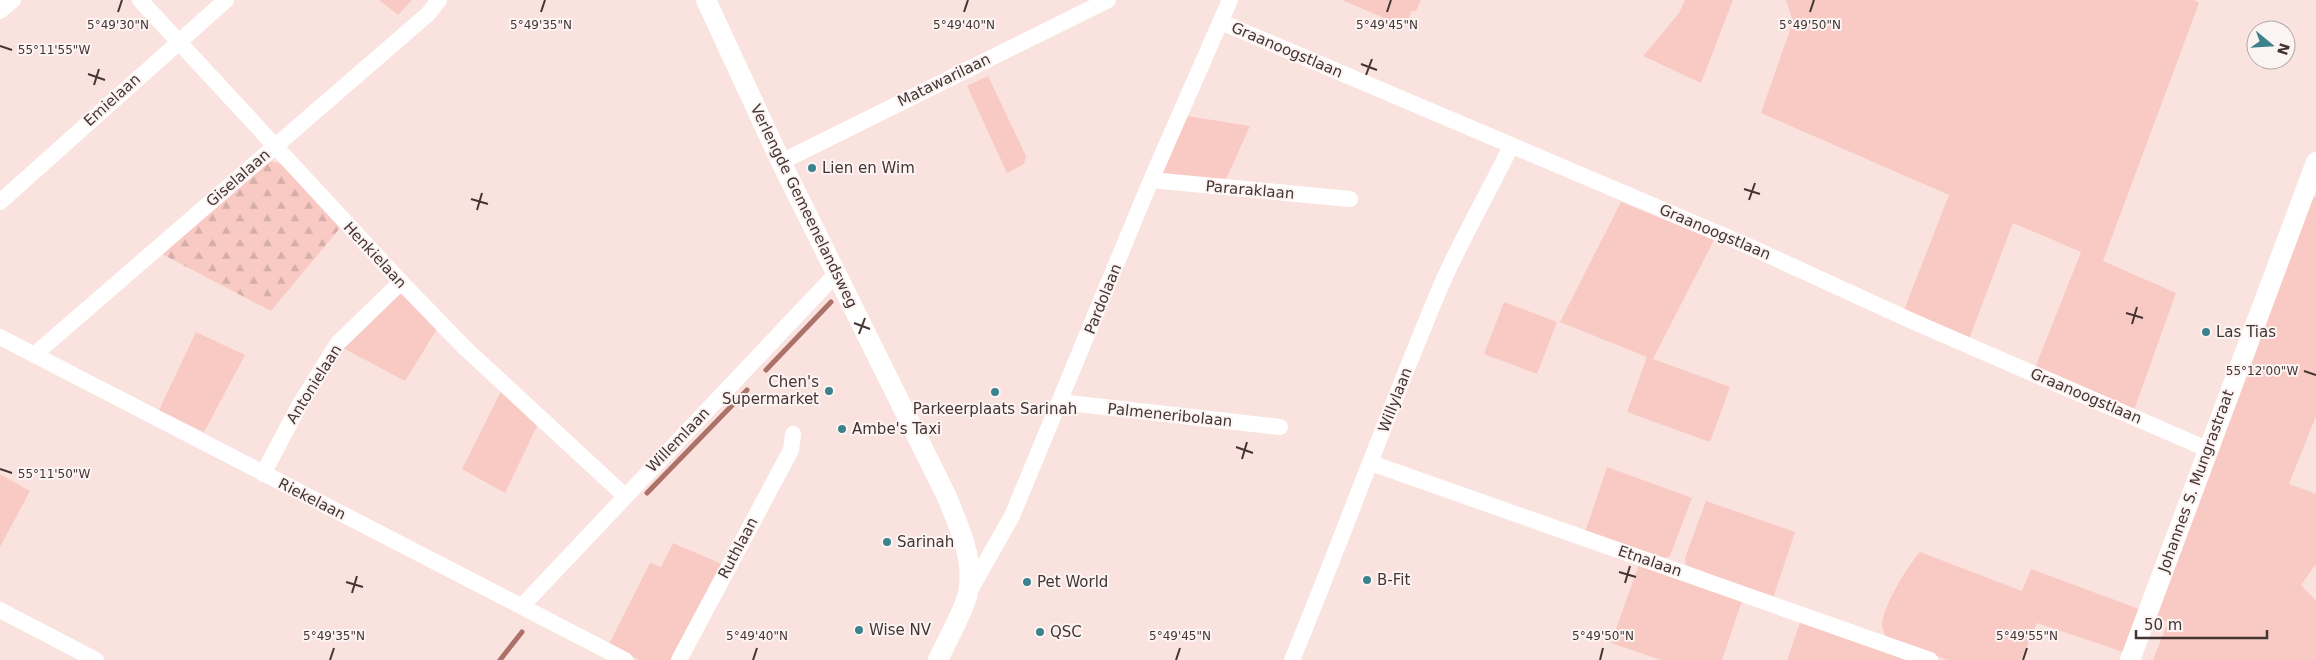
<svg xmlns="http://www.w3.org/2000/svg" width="2316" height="660" viewBox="0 0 2316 660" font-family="'DejaVu Sans',sans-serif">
<defs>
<pattern id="forest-firs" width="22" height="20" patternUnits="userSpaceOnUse" patternTransform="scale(1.25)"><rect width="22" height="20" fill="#f8cac3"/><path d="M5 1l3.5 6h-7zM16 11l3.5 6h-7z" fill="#d6aea8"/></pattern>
</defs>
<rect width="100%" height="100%" fill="#fae3df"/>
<path fill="#f8cac3" d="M 379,0 L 412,0 L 398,15 Z
M 1342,0 L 1421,0 L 1416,11 L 1412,11 L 1405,27 Z
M 1685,0 L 1733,0 L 1701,83 L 1643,56 L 1679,13 Z
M 1786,0 L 2194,0 L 2199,3 L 2103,261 L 2176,293 L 2134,410 L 2035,368 L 2081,252 L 2013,223 L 1969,339 L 1904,310 L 1949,195 L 1761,113 L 1793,21 Z
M 988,76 L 1026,156 L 1024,164 L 1007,173 L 967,86 Z
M 1187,116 L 1250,126 L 1227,177 L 1220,182 L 1163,173 Z
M 2311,195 L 2316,197 L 2316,416 L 2289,484 L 2316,494 L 2316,564 L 2301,585 L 2316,601 L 2316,660 L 2153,660 L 2168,622 L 2154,617 Z
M 1621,202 L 1714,240 L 1653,359 L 1730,387 L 1710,442 L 1627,412 L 1647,357 L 1560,322 Z
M 403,293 L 437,329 L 405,381 L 341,347 L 394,296 Z
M 1504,302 L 1557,322 L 1537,374 L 1484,354 Z
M 196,332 L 245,355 L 204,432 L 159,410 Z
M 501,391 L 537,426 L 505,493 L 462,469 Z
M 1607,467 L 1692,498 L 1670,556 L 1665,558 L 1585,532 Z
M 0,474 L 30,491 L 0,547 Z
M 1706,501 L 1795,532 L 1773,598 L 1686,565 L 1685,558 Z
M 673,543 L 722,564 L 674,660 L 639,660 L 609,644 L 650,563 L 661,567 Z
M 1920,552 L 2022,591 L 2031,569 L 2139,609 L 2123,652 L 2037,623 L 2021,660 L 1948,660 L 1894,641 L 1885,636 C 1884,632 1882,628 1882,624 C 1884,604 1907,567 1920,552 Z
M 1639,564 L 1742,601 L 1722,660 L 1661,660 L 1611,643 Z
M 1801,620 L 1911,660 L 1787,660 Z"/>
<path fill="url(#forest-firs)" d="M 270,161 L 283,164 L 340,228 L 271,311 L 162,254 Z"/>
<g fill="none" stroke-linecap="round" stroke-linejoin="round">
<path stroke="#ac7169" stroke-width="5" d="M 766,370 L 831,302
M 647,493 L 747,390
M 500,660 L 522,632"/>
<path stroke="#fff" stroke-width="16" d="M 140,0 L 401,282 L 465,348 L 625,496
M 0,11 L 13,0
M 1221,22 L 1746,245 L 1912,321 L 2207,449
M 781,162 L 1108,0
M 1151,180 L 1350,199
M 0,202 L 226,0
M 0,337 L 625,660
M 34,355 L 428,14 L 439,0
M 1060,402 L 1280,427
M 1371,463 L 1930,660
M 263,474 L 300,404 L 338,343 L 401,282
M 969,592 L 1012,516 L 1151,180 L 1230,0
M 522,606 L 836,274
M 0,610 L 96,660
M 679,660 L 791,450 L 793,434
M 1292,660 C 1343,537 1388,411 1440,288 C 1461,239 1488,194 1511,146"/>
<path stroke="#fff" stroke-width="20" d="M 706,0 L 781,162 L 947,497 C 959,527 975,560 968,593 C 965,609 945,644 938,660
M 2130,660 L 2316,162"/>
</g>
<path fill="none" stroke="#443533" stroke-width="2" d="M 118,12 L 122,0M 541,12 L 545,0M 964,12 L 968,0M 1387,12 L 1391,0M 1810,12 L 1814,0M 0,46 L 12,50M 1361,64 L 1377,70M 88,74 L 105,80M 1366,75 L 1372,59M 94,85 L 99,69M 1744,189 L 1760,194M 471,199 L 488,204M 1749,200 L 1755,183M 477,210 L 482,193M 2126,313 L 2143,318M 854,323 L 870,329M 2132,324 L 2137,307M 859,334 L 865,318M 2304,371 L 2316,375M 1236,447 L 1253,453M 1242,459 L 1247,442M 0,469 L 12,473M 1619,572 L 1636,577M 346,582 L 363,587M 1625,583 L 1630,566M 352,593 L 357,576M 330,660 L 334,648M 753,660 L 757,648M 1176,660 L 1180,648M 1600,660 L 1603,648M 2023,660 L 2027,648"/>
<g fill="#3c828d" stroke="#fcf4f3" stroke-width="2">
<circle cx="812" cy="168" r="5"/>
<circle cx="2206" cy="332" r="5"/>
<circle cx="829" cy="391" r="5"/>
<circle cx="995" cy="392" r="5"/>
<circle cx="842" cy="429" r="5"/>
<circle cx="887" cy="542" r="5"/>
<circle cx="1367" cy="580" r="5"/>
<circle cx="1027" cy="582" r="5"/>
<circle cx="859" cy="630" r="5"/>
<circle cx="1040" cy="632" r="5"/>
</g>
<g text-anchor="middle" stroke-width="4" stroke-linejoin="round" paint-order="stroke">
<g font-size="15" fill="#443533" stroke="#fcf4f3">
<text transform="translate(1287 50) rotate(23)" y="5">Graanoogstlaan</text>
<text transform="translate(944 80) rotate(-26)" y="5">Matawarilaan</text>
<text transform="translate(112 100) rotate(-42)" y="5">Emielaan</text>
<text transform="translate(238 178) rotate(-41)" y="5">Giselalaan</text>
<text transform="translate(1250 190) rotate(5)" y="5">Pararaklaan</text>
<text transform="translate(804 206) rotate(64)" y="5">Verlengde Gemeenelandsweg</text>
<text transform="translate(1715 232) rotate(23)" y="5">Graanoogstlaan</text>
<text transform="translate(375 255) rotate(47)" y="5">Henkielaan</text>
<text transform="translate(1103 299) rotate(-68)" y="5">Pardolaan</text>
<text transform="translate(314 384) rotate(-58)" y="5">Antonielaan</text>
<text transform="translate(2086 396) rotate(23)" y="5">Graanoogstlaan</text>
<text transform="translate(1395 400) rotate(-69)" y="5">Willylaan</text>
<text transform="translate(1170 415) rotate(6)" y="5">Palmeneribolaan</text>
<text transform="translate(678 440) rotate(-46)" y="5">Willemlaan</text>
<text transform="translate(2196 481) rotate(-70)" y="5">Johannes S. Mungrastraat</text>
<text transform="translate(312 499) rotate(27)" y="5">Riekelaan</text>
<text transform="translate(738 548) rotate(-62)" y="5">Ruthlaan</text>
<text transform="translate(1650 561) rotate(19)" y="5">Etnalaan</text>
</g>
<g font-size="15" fill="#443533" stroke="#fcf4f3" text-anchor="start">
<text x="822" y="173">Lien en Wim</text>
<text x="2216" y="337">Las Tias</text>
<text x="819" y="387" text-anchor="end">Chen's<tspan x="819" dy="17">Supermarket</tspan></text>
<text x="995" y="414" text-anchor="middle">Parkeerplaats Sarinah</text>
<text x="852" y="434">Ambe's Taxi</text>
<text x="897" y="547">Sarinah</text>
<text x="1377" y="585">B-Fit</text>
<text x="1037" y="587">Pet World</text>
<text x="869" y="635">Wise NV</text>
<text x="1050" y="637">QSC</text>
</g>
</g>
<g font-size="12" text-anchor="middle" fill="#443533" stroke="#fcf4f3" stroke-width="4" stroke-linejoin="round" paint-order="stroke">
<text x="118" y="29">5°49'30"N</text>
<text x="541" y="29">5°49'35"N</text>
<text x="964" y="29">5°49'40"N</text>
<text x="1387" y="29">5°49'45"N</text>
<text x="1810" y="29">5°49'50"N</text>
<text x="54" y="54">55°11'55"W</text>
<text x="2262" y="375">55°12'00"W</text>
<text x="54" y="478">55°11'50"W</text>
<text x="334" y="640">5°49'35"N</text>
<text x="757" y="640">5°49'40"N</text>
<text x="1180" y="640">5°49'45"N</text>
<text x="1603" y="640">5°49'50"N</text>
<text x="2027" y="640">5°49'55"N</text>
</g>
<g transform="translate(2271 45) rotate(108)"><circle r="24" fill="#fcf4f3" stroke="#b2a8a6"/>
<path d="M0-4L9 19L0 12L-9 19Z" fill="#3c828d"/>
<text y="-8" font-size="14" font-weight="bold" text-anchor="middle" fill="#443533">N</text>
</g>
<path d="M2136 630v8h131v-8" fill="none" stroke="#443533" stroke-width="2.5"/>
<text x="2144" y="630" font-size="15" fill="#443533" stroke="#fcf4f3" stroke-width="4" paint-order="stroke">50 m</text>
</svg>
